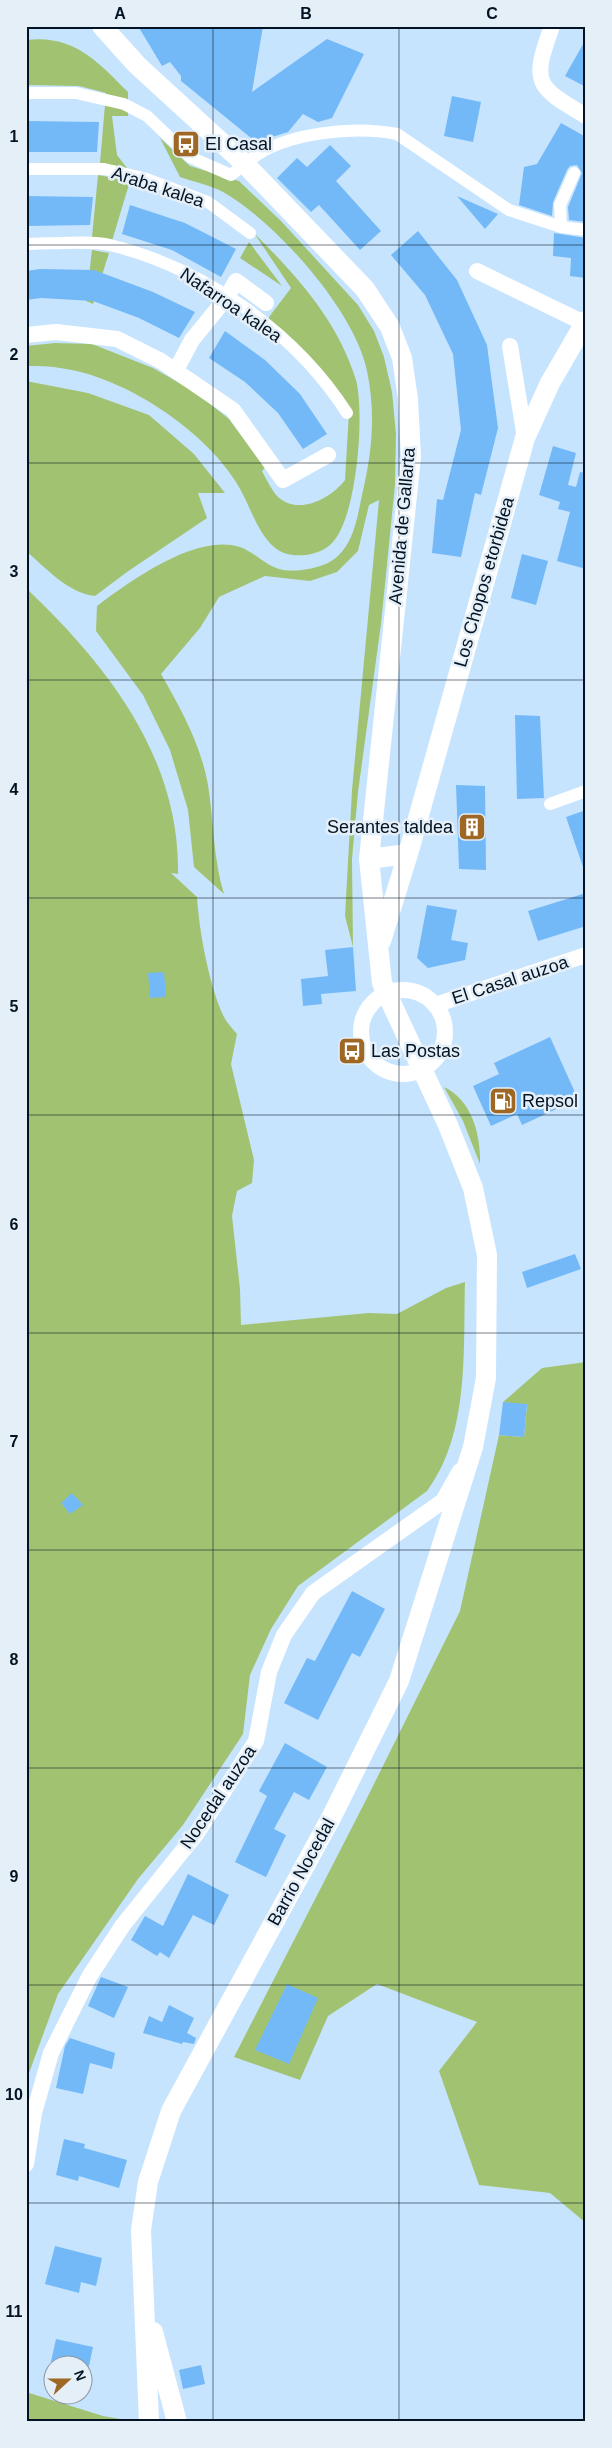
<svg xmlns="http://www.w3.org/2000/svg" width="612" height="2448" viewBox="0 0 612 2448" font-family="Helvetica,sans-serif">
<rect width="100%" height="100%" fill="#c7e4ff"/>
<path fill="#a1c371" d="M 26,40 C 74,34 98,62 128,92 L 128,116 L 112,116 L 117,155 L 127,168 L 100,163 L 106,93 L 79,86 L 26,85 Z
M 160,138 L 190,166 L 239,181 L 281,221 L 358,305 L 374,331 L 384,357 L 392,392 L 396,434 L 395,485 L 381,624 L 358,792 L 352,859 L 353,947 L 345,916 L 352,790 L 379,500 L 369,505 L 358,551 L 337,572 L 310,581 L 265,576 L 219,597 L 200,628 L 161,674 C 181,709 201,745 208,785 C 214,822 213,858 224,894 L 194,867 L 188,810 L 170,750 L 143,695 L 96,631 L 97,606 C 130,581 196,533 240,547 C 254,552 265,565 279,569 C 293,573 315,569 328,563 C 353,550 357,519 362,495 C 372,453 376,414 367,371 C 355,311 276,222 223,192 C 210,185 194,182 180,177 Z
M 98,175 L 130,181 L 112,241 L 92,237 Z
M 254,233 C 297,276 338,321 356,380 C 365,414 357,520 331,544 C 320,555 298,558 284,553 C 259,543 250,503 236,482 C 203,429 123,376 60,368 C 49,366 37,366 26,366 L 26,346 L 55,343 L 92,344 L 153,368 L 195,392 L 229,419 L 265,468 L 262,471 C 266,479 271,488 276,495 C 296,517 331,499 345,480 L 349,412 L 269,325 L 269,317 L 291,288 Z
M 249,242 L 282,286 L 240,258 Z
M 92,250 L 109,253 L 93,304 L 86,301 Z
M 26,381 L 88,393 L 149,415 L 194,454 L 225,493 L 198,493 L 207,518 L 127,572 L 95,596 C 68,593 47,569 26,551 Z
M 26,588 C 107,665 180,757 178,874 L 171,873 L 197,897 C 199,930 209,985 223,1015 C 226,1022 232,1028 237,1034 L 231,1064 L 254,1160 L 252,1183 L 237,1191 L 232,1216 L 240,1289 L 241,1325 L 369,1313 L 397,1314 L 446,1288 L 465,1282 C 463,1350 470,1433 427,1491 L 298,1586 L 271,1629 L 250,1675 L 243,1734 L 183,1825 L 138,1879 L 58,1994 L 29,2073 L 26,2072 Z
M 444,1087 C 472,1100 481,1135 480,1164 L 463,1121 Z
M 586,1362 L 586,2223 L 550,2193 L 479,2185 L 439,2071 L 477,2022 L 377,1984 L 328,2016 L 300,2080 L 234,2057 L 367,1798 L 460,1611 L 499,1435 L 524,1437 L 527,1405 L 503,1402 L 542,1368 Z
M 26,2392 L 103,2416 L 138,2422 L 26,2422 Z"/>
<path fill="#73b9f7" d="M 138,26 L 263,26 L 252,92 L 327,39 L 364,54 L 332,118 L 318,122 L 303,114 L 288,132 L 256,142 L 181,81 L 181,76 L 170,62 L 162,66 Z
M 586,39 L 586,87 L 565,76 Z
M 452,96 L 481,102 L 473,142 L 444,136 Z
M 26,121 L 99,122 L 97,152 L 26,152 Z
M 561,123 L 586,137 L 586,222 L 569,220 L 568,207 L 582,173 L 577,165 L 570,166 L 567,170 L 553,202 L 552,216 L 519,205 L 524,167 L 537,164 Z
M 330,145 L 351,166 L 336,181 L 381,231 L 360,250 L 319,205 L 311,212 L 277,178 L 297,158 L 307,167 Z
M 26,196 L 93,197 L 90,225 L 26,226 Z
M 457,196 L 498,214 L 485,229 Z
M 130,205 L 185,223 L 236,249 L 221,277 L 172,250 L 122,234 Z
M 418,231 L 457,280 L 487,345 L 498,428 L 481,495 L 475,493 L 461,557 L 432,553 L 437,499 L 443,500 L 461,430 L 453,354 L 425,295 L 391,255 Z
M 554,233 L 586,238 L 586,278 L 570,276 L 571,258 L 553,256 Z
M 40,269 L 94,270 L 153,292 L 195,312 L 179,338 L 139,318 L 93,301 L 41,298 L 26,300 L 26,271 Z
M 225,331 L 265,360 L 300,394 L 327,434 L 303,449 L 278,413 L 245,382 L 209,358 Z
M 553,446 L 576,453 L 568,485 L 576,487 L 580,472 L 586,473 L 586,569 L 557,561 L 570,512 L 558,509 L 560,502 L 539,495 Z
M 522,554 L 548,561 L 536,605 L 511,598 Z
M 515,715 L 540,716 L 544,798 L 517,799 Z
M 456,785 L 485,786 L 486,870 L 459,869 Z
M 586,810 L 586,867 L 583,867 L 566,817 Z
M 586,893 L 586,926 L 538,941 L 528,911 Z
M 427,905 L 457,910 L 451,940 L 468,943 L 465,960 L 428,968 L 417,958 Z
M 353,947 L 356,991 L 321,994 L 322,1004 L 303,1006 L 301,979 L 328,976 L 325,950 Z
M 164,972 L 166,997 L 150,998 L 148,973 Z
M 550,1037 L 578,1099 L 522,1125 L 517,1114 L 491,1126 L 473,1086 L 499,1074 L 494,1063 Z
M 575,1254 L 581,1269 L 527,1288 L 522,1272 Z
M 503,1402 L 527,1404 L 524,1437 L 499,1435 Z
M 72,1493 L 83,1505 L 70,1514 L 61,1503 Z
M 352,1591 L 385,1609 L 360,1657 L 352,1653 L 318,1720 L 284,1703 L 307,1658 L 315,1661 Z
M 285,1743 L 327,1767 L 309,1800 L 294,1792 L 274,1829 L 286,1835 L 266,1877 L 235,1862 L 267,1796 L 259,1791 Z
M 188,1874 L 229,1895 L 214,1925 L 193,1915 L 169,1958 L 160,1952 L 157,1956 L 131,1940 L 145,1916 L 163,1926 Z
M 101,1977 L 128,1987 L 114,2018 L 88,2006 Z
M 287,1984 L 318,1998 L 289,2064 L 255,2050 Z
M 169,2005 L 194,2018 L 187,2033 L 196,2038 L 194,2044 L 183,2042 L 182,2044 L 143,2033 L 149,2016 L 162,2022 Z
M 70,2038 L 115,2053 L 112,2069 L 90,2063 L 83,2094 L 56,2088 L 65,2046 Z
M 64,2139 L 85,2144 L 84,2148 L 127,2160 L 119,2188 L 79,2176 L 78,2181 L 56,2175 Z
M 55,2246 L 102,2258 L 96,2286 L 81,2282 L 79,2293 L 45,2284 Z
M 56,2339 L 93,2347 L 89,2366 L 50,2366 Z
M 201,2365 L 205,2384 L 183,2389 L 179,2370 Z"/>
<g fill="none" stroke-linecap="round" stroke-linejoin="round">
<path stroke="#fff" stroke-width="12" d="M 26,93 L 76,93 L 124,104 L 147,116 L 190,157 L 231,175 L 236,171
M 251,159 C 287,132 354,126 397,134 L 509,210 L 561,227 L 586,230
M 26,169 L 104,169 L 144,178 L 208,202 L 250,233
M 561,227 L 560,205 L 574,173
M 26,244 C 48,244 91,240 110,245 C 204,268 295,332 347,413
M 550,804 L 586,791"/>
<path stroke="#fff" stroke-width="16" d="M 552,26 C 532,82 534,86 586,116
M 477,271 L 584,323
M 26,335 L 56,332 L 117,339 L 161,361 L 233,410 L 283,480 L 328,455
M 510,346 L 525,438
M 176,370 L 192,340 L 227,297 L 236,281 L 266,303
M361 1032a42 42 0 1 1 84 0a42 42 0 1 1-84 0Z
M 435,1005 L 586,955
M 26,2164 L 34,2113 L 51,2053 L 89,1977 L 123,1925 L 197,1833 L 256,1741 L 269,1672 L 284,1635 L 313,1593 L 443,1501 L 460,1471"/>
<path stroke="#fff" stroke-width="20" d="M 102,26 L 137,65 L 245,164 L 365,289 L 390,327 L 402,358 L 408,399 L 411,457 L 369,859 L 382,983 L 448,1125 L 473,1188 L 487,1255 L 486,1378 L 473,1447 L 399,1681 L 332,1816 L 171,2111 L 148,2182 L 141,2230 L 149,2422
M 369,859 L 408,854
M 381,941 L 408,854 L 525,438 L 550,383 L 586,321
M 153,2332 L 177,2422"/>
</g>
<path fill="none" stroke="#031323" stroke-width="1" stroke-opacity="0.55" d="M 213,26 L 213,2422M 399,26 L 399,2422M 26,245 L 586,245M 26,463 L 586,463M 26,680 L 586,680M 26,898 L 586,898M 26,1115 L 586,1115M 26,1333 L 586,1333M 26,1550 L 586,1550M 26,1768 L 586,1768M 26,1985 L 586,1985M 26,2203 L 586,2203"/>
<defs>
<g id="bus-square" transform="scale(1.4375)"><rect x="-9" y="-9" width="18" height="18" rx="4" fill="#9e6723" stroke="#e5eff8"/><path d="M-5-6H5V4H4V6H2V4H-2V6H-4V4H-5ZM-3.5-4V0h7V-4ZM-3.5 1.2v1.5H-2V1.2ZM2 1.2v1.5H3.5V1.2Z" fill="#fff"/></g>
<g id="building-square" transform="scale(1.4375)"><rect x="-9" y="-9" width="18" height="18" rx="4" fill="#9e6723" stroke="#e5eff8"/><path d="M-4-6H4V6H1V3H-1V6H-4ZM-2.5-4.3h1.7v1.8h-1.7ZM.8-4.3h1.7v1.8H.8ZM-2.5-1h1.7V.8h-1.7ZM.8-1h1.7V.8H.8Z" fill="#fff"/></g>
<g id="fuel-square" transform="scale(1.4375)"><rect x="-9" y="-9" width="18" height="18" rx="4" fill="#9e6723" stroke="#e5eff8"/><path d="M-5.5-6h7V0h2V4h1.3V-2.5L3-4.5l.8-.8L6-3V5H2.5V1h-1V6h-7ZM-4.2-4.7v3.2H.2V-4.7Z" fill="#fff"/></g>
</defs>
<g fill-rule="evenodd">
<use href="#bus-square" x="186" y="144"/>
<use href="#building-square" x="472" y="827"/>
<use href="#bus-square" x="352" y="1051"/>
<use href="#fuel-square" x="503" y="1101"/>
</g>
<g text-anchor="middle" stroke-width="5" stroke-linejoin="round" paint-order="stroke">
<g font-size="18" fill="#031323" stroke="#e5eff8" text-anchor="start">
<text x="205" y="150">El Casal</text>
<text x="453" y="833" text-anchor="end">Serantes taldea</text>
<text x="371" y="1057">Las Postas</text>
<text x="522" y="1107">Repsol</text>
</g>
<g font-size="18" fill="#031323" stroke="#e5eff8">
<text transform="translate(158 187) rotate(18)" y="6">Araba kalea</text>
<text transform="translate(231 305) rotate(34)" y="6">Nafarroa kalea</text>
<text transform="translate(402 526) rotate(-85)" y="6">Avenida de Gallarta</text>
<text transform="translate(484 582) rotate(-74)" y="6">Los Chopos etorbidea</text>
<text transform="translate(510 980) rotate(-18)" y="6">El Casal auzoa</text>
<text transform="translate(218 1797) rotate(-56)" y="6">Nocedal auzoa</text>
<text transform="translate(301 1872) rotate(-61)" y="6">Barrio Nocedal</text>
</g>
</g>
<rect width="612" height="2448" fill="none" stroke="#e5eff8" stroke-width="55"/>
<g transform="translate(68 2380) rotate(69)"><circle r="24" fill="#e5eff8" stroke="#8b97a3"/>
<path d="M0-4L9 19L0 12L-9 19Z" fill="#9e6723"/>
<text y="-8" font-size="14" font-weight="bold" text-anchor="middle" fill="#031323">N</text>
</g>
<rect x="28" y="28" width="556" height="2392" fill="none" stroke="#031323" stroke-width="2"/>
<g font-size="16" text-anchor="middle" font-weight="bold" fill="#031323">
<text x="120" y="19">A</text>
<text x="306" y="19">B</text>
<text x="492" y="19">C</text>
<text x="14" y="142">1</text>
<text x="14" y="360">2</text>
<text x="14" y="577">3</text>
<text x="14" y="795">4</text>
<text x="14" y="1012">5</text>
<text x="14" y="1230">6</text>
<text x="14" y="1447">7</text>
<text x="14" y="1665">8</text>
<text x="14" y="1882">9</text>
<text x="14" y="2100">10</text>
<text x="14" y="2317">11</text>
</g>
</svg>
